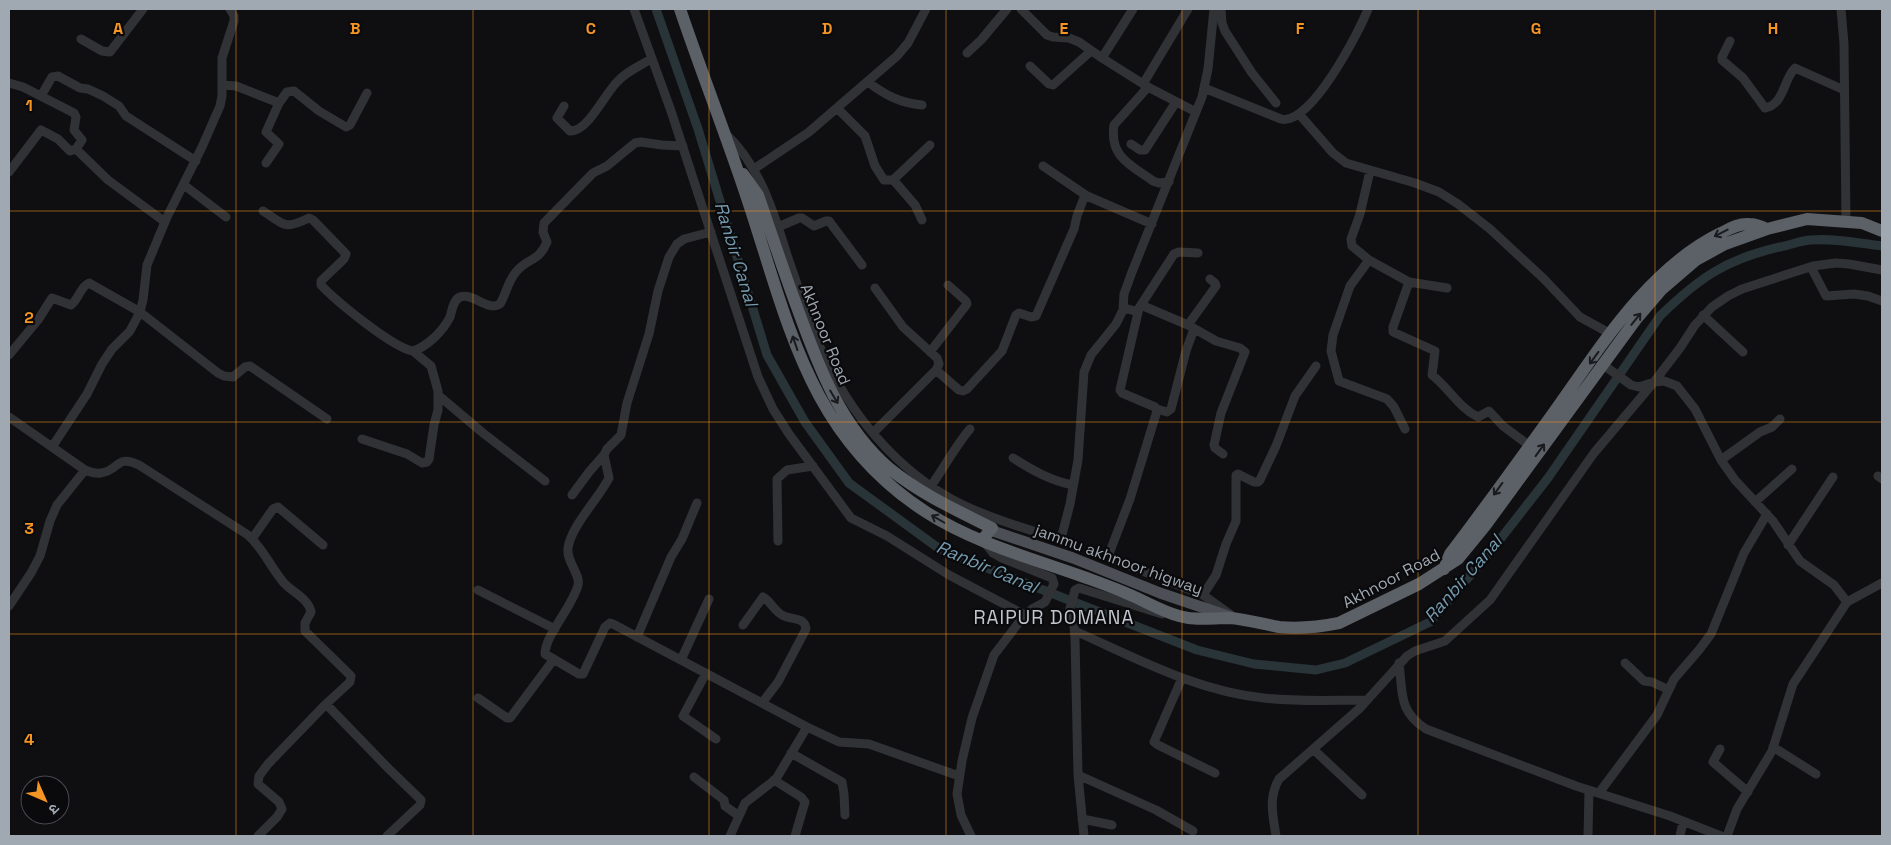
<svg xmlns="http://www.w3.org/2000/svg" width="1891" height="845" viewBox="0 0 1891 845" font-family="'Space Grotesk','Noto Sans Devanagari',sans-serif">
<rect width="100%" height="100%" fill="#0f0f11"/>
<g fill="none" stroke-linecap="round" stroke-linejoin="round">
<path stroke="#293439" stroke-width="9" d="M 656,9 L 698,129 L 767,355 L 805,422 L 849,483 L 941,550 L 1197,650 L 1254,664 L 1316,670 L 1345,663 L 1430,622 L 1491,551 L 1548,478 L 1660,316 C 1699,278 1726,259 1780,247 C 1790,245 1800,241 1810,240 C 1834,238 1859,243 1882,246"/>
<path stroke="#303236" stroke-width="9" d="M 634,9 L 671,111 L 758,377 L 773,409 L 789,434 L 851,518 L 887,536 L 949,575 L 1025,615
M 1021,9 L 1047,35 L 1053,37 L 1069,38 L 1079,42 L 1102,58 L 1148,87 L 1196,112
M 1221,9 L 1222,23 L 1225,31 L 1252,73 L 1276,103
M 1841,9 L 1844,44 L 1846,222
M 81,39 L 102,51 L 110,52 L 143,9
M 1730,41 L 1722,57 L 1722,60 L 1743,78 L 1765,108 C 1784,105 1784,78 1795,68 L 1844,90
M 967,53 L 981,40 L 1007,9
M 1102,58 L 1133,9
M 1030,66 L 1049,84 L 1053,85 L 1091,51
M 868,82 C 885,95 900,103 922,105
M 9,83 L 23,87 L 74,113 L 76,117 L 74,130 L 82,140 L 76,149 L 108,180 L 165,222
M 1143,84 L 1188,9
M 222,85 L 236,86 L 279,103 L 287,92 L 294,91 L 319,111 L 346,127 L 350,125 L 367,93
M 1148,87 L 1114,125 C 1109,157 1131,165 1153,181 L 1159,183 L 1169,182
M 1204,88 L 1281,119 C 1310,127 1359,32 1368,9
M 41,96 L 52,77 L 58,76 L 80,88 L 88,89 L 103,96 L 119,106 L 126,116 L 196,161
M 564,106 L 557,118 L 570,131 C 588,132 605,93 618,81 C 627,71 640,66 651,59
M 837,108 L 865,136 L 875,166 L 884,180 L 893,180 L 896,183 L 915,205 L 922,220
M 1299,114 L 1333,153 L 1346,163 L 1415,183 L 1439,192 L 1458,204 L 1490,229 L 1544,279 L 1580,317 L 1611,334
M 726,134 C 761,167 774,214 788,258 C 799,288 807,318 820,347 C 848,412 897,472 961,504 C 990,518 1022,528 1053,537 L 1060,537 L 1062,535 L 1070,504 L 1078,460 L 1084,372 L 1091,355 L 1116,324 L 1123,310 L 1128,309 L 1138,312
M 1131,144 L 1140,150 L 1145,150 L 1176,102
M 266,163 L 279,144 L 266,132 L 279,103
M 1043,166 L 1087,196 L 1152,224
M 754,169 L 809,132 L 897,56 L 908,43 L 926,9
M 1370,171 L 1360,214 L 1351,239 L 1352,246 L 1369,260 L 1409,282 L 1447,288
M 9,172 L 41,130 L 58,139 L 70,151 L 76,149
M 893,180 L 930,145
M 184,185 L 226,217
M 263,211 C 285,225 284,230 309,218 L 313,220 L 346,254 L 344,259 L 321,281 L 321,285 C 336,301 393,348 413,351 C 428,346 443,331 450,317 C 452,311 453,300 460,297 C 473,292 487,312 500,304 C 506,294 508,281 516,272 C 527,258 539,262 547,242 L 543,232 L 544,223 L 593,173 L 607,166 L 635,143 L 641,142 L 662,145 L 683,146
M 778,227 L 799,218 L 802,218 L 814,226 L 826,221 L 829,221 L 862,265
M 711,232 L 684,239 L 677,244 L 669,257 L 658,291 L 649,334 L 627,403 L 621,435 L 607,449 L 604,455 L 609,478 C 599,498 571,526 568,548 C 566,561 581,575 578,585 C 573,606 545,635 545,654 L 579,674 L 583,674 L 605,627 L 610,623 L 613,624 L 807,727
M 1198,253 L 1179,252 L 1174,254 L 1139,308 L 1120,390 L 1122,393 L 1155,407 L 1157,411 L 1130,499 L 1109,554 L 1115,560 L 1203,595 L 1231,615
M 1369,260 L 1350,286 L 1333,335 L 1331,351 L 1339,381 L 1387,399 L 1394,407 L 1405,429
M 1811,267 L 1826,296 L 1854,294 L 1868,296 L 1882,301
M 1409,282 L 1393,327 L 1393,332 L 1435,351 L 1432,375 C 1448,387 1459,408 1478,417 L 1489,411 L 1503,426 L 1530,446
M 1141,305 L 1188,325 L 1216,341 L 1240,348 L 1245,352 L 1221,413 L 1214,445 L 1215,448 L 1223,454
M 1123,310 L 1124,294 L 1132,272 L 1202,97 L 1208,69 L 1214,9
M 1703,315 L 1743,352
M 1188,325 L 1216,286 L 1215,283 L 1210,279
M 930,352 L 967,304 L 966,301 L 948,285
M 9,355 L 38,320 L 52,298 L 71,305 C 79,299 80,287 89,283 L 140,312 L 218,373 L 224,376 L 233,377 L 245,367 L 250,366 L 327,419
M 1602,364 L 1631,385 L 1639,387 L 1654,382 L 1664,381 L 1677,386 L 1695,409 L 1721,460 L 1735,480 L 1773,521 L 1800,561 L 1834,585 L 1847,602
M 936,370 L 959,390 L 963,391 L 967,389 L 1002,351 L 1016,315 L 1019,313 L 1031,317 L 1036,316 L 1074,229 L 1077,216 L 1085,195
M 438,395 L 483,433 L 545,481
M 1157,409 L 1167,412 L 1171,409 L 1186,351 L 1194,329
M 9,417 L 52,447
M 873,433 L 936,370 L 939,364 L 937,358 L 903,327 L 875,288
M 362,439 L 407,454 L 422,463 L 427,462 L 429,459 L 434,425 L 438,410 L 438,391 L 431,366 L 413,351
M 1013,458 C 1032,470 1051,481 1073,485
M 1721,460 L 1760,432 L 1772,427 L 1780,419
M 85,470 C 90,472 96,474 101,473 C 120,470 116,454 139,465 L 248,535 C 263,548 271,568 284,583 C 292,592 309,599 311,612 L 305,623 L 305,631 L 351,676 L 350,682 L 326,704 L 388,768 L 421,800 L 420,805 L 387,836
M 1878,476 L 1882,479
M 931,486 C 944,468 956,445 970,429
M 572,495 L 589,472 L 603,456
M 1755,502 L 1792,469
M 252,539 L 273,509 L 278,507 L 323,545
M 778,541 L 777,479 L 787,470 L 813,466
M 1788,545 L 1833,477
M 478,590 L 555,629
M 1203,595 L 1216,575 L 1226,544 L 1236,521 L 1236,475 L 1238,474 L 1254,482 L 1258,482 L 1260,480 L 1276,446 L 1295,396 L 1316,366
M 9,606 L 31,573 L 40,556 L 50,521 L 57,505 L 85,470 L 52,447 L 87,394 L 102,364 L 112,349 L 130,331 L 140,312 L 143,300 L 147,265 L 167,217 L 202,147 L 220,106 L 222,96 L 222,58 L 234,21 L 234,16 L 230,9
M 743,625 L 763,597 C 771,601 774,612 784,616 C 793,620 805,617 806,629 L 778,682 L 762,703
M 1075,631 C 1136,658 1196,691 1264,698 C 1298,702 1333,700 1367,700
M 637,637 L 671,557 L 682,539 L 697,503
M 681,660 L 709,599
M 1399,663 C 1403,693 1398,711 1426,729 L 1576,786 L 1670,816 L 1721,836
M 1625,663 L 1644,681 L 1652,682 L 1669,690
M 706,673 L 683,716 L 716,739
M 1182,678 L 1154,742 L 1158,745 L 1215,773
M 478,698 L 507,718 L 510,718 L 554,659
M 1773,747 L 1816,774
M 1313,749 L 1362,795
M 1720,749 L 1713,762 L 1748,792
M 791,753 L 842,782 L 844,794 L 845,815
M 1078,775 L 1156,810 L 1193,831
M 694,777 L 724,800 L 725,806 L 739,816
M 774,780 L 801,797 L 805,802 L 795,836
M 1599,793 L 1657,715 L 1674,679 L 1699,650 L 1711,634 L 1744,553 L 1767,514
M 1082,819 L 1112,825
M 258,836 L 277,817 L 282,809 L 279,802 L 258,784 L 259,776 L 268,764 L 326,704
M 730,836 L 745,803 L 776,779 L 807,727 L 839,742 L 869,744 L 959,776
M 971,836 L 961,815 L 957,794 L 962,761 L 972,718 L 994,655 L 1023,617 L 1032,609 L 1045,602 L 1054,584 L 1052,578 L 1002,558 L 993,553 L 985,543
M 1084,836 L 1078,775 L 1075,638 L 1074,626 L 1069,612 L 1075,590 L 1079,588 L 1162,614
M 1276,836 C 1273,816 1268,798 1279,779 L 1360,708 L 1407,656 L 1415,651 L 1445,641 L 1490,600 L 1594,453 L 1654,382 L 1680,348 L 1695,325 L 1712,307 L 1728,296 L 1742,289 L 1813,266 L 1836,263 L 1849,264 L 1882,270
M 1588,836 L 1589,790
M 1680,836 L 1683,822
M 1727,836 L 1737,809 L 1772,751 L 1793,684 L 1801,672 L 1847,602 L 1882,583"/>
<path stroke="#4c4f55" stroke-width="11" d="M 990,530 L 1073,558 L 1160,593 L 1231,617"/>
<path stroke="#5c6067" stroke-width="12" d="M 680,9 C 701,71 725,132 746,195 C 788,320 807,435 926,512 C 977,545 1039,560 1095,581 C 1106,585 1117,589 1128,594 C 1145,601 1161,611 1179,616 C 1196,621 1212,618 1229,618 C 1246,619 1262,624 1279,627 C 1299,629 1319,627 1339,623 L 1419,584 L 1458,559 L 1485,526 L 1637,318 L 1661,290 L 1696,260 L 1725,244 L 1767,229 L 1807,219 L 1862,223 L 1882,231
M 743,174 L 758,195 C 771,233 784,272 798,310 C 819,368 841,427 890,469 C 921,494 956,510 992,528 L 982,540
M 1444,569 L 1450,554 C 1482,512 1513,469 1544,426 C 1594,358 1643,271 1721,233 C 1729,229 1739,223 1749,224 C 1756,224 1761,226 1767,229"/>
</g>
<defs><path id="oneway-shaft" d="M-6 0H5M1.5-3L5.5 0L1.5 3" fill="none" stroke-width="1.6" stroke-linecap="round" stroke-linejoin="round" transform="scale(1.25)"/></defs>
<g stroke="#1a1b1e">
<use href="#oneway-shaft" transform="translate(1721 233) rotate(153)"/>
<use href="#oneway-shaft" transform="translate(1636 319) rotate(-51)"/>
<use href="#oneway-shaft" transform="translate(795 343) rotate(-109)"/>
<use href="#oneway-shaft" transform="translate(1594 358) rotate(126)"/>
<use href="#oneway-shaft" transform="translate(834 397) rotate(59)"/>
<use href="#oneway-shaft" transform="translate(1540 450) rotate(-54)"/>
<use href="#oneway-shaft" transform="translate(1498 489) rotate(126)"/>
<use href="#oneway-shaft" transform="translate(938 519) rotate(-150)"/>
</g>
<path fill="none" stroke="#f59523" stroke-width="1" stroke-opacity="0.55" d="M 236,9 L 236,836M 473,9 L 473,836M 709,9 L 709,836M 946,9 L 946,836M 1182,9 L 1182,836M 1418,9 L 1418,836M 1655,9 L 1655,836M 9,211 L 1882,211M 9,422 L 1882,422M 9,634 L 1882,634"/>
<g text-anchor="middle" stroke-width="4.5" stroke-linejoin="round" paint-order="stroke">
<g font-size="16" fill="#a0a8b2" stroke="#0a0a0c">
<text transform="translate(826 334) rotate(68)" y="6">Akhnoor Road</text>
<text transform="translate(1119 559) rotate(20)" y="6">jammu akhnoor higway</text>
<text transform="translate(1391 578) rotate(-28)" y="6">Akhnoor Road</text>
</g>
<g font-size="18" font-style="italic" fill="#759baf" stroke="#0a0a0c">
<text transform="translate(736 254) rotate(73)" y="6">Ranbir Canal</text>
<text transform="translate(987 567) rotate(23)" y="6">Ranbir Canal</text>
<text transform="translate(1463 579) rotate(-49)" y="6">Ranbir Canal</text>
</g>
<g font-size="19" letter-spacing="1" fill="#c1c6ce" stroke="#0a0a0c">
<text x="1054" y="624">RAIPUR DOMANA</text>
</g>
</g>
<g font-size="16" text-anchor="middle" font-weight="bold" fill="#f59523" stroke="#0a0a0c" stroke-width="4.5" stroke-linejoin="round" paint-order="stroke">
<text x="118" y="34">A</text>
<text x="355" y="34">B</text>
<text x="591" y="34">C</text>
<text x="827" y="34">D</text>
<text x="1064" y="34">E</text>
<text x="1300" y="34">F</text>
<text x="1536" y="34">G</text>
<text x="1773" y="34">H</text>
<text x="29" y="111">1</text>
<text x="29" y="323">2</text>
<text x="29" y="534">3</text>
<text x="29" y="745">4</text>
</g>
<rect width="1891" height="845" fill="none" stroke="#a0a8b2" stroke-width="20"/>
<g transform="translate(45 800) rotate(135)"><circle r="24" fill="#0a0a0c" stroke="#46494e"/>
<path d="M0-4L9 19L0 12L-9 19Z" fill="#f59523"/>
<text y="-8" font-size="14" font-weight="bold" text-anchor="middle" fill="#a0a8b2">उ</text>
</g>
</svg>
